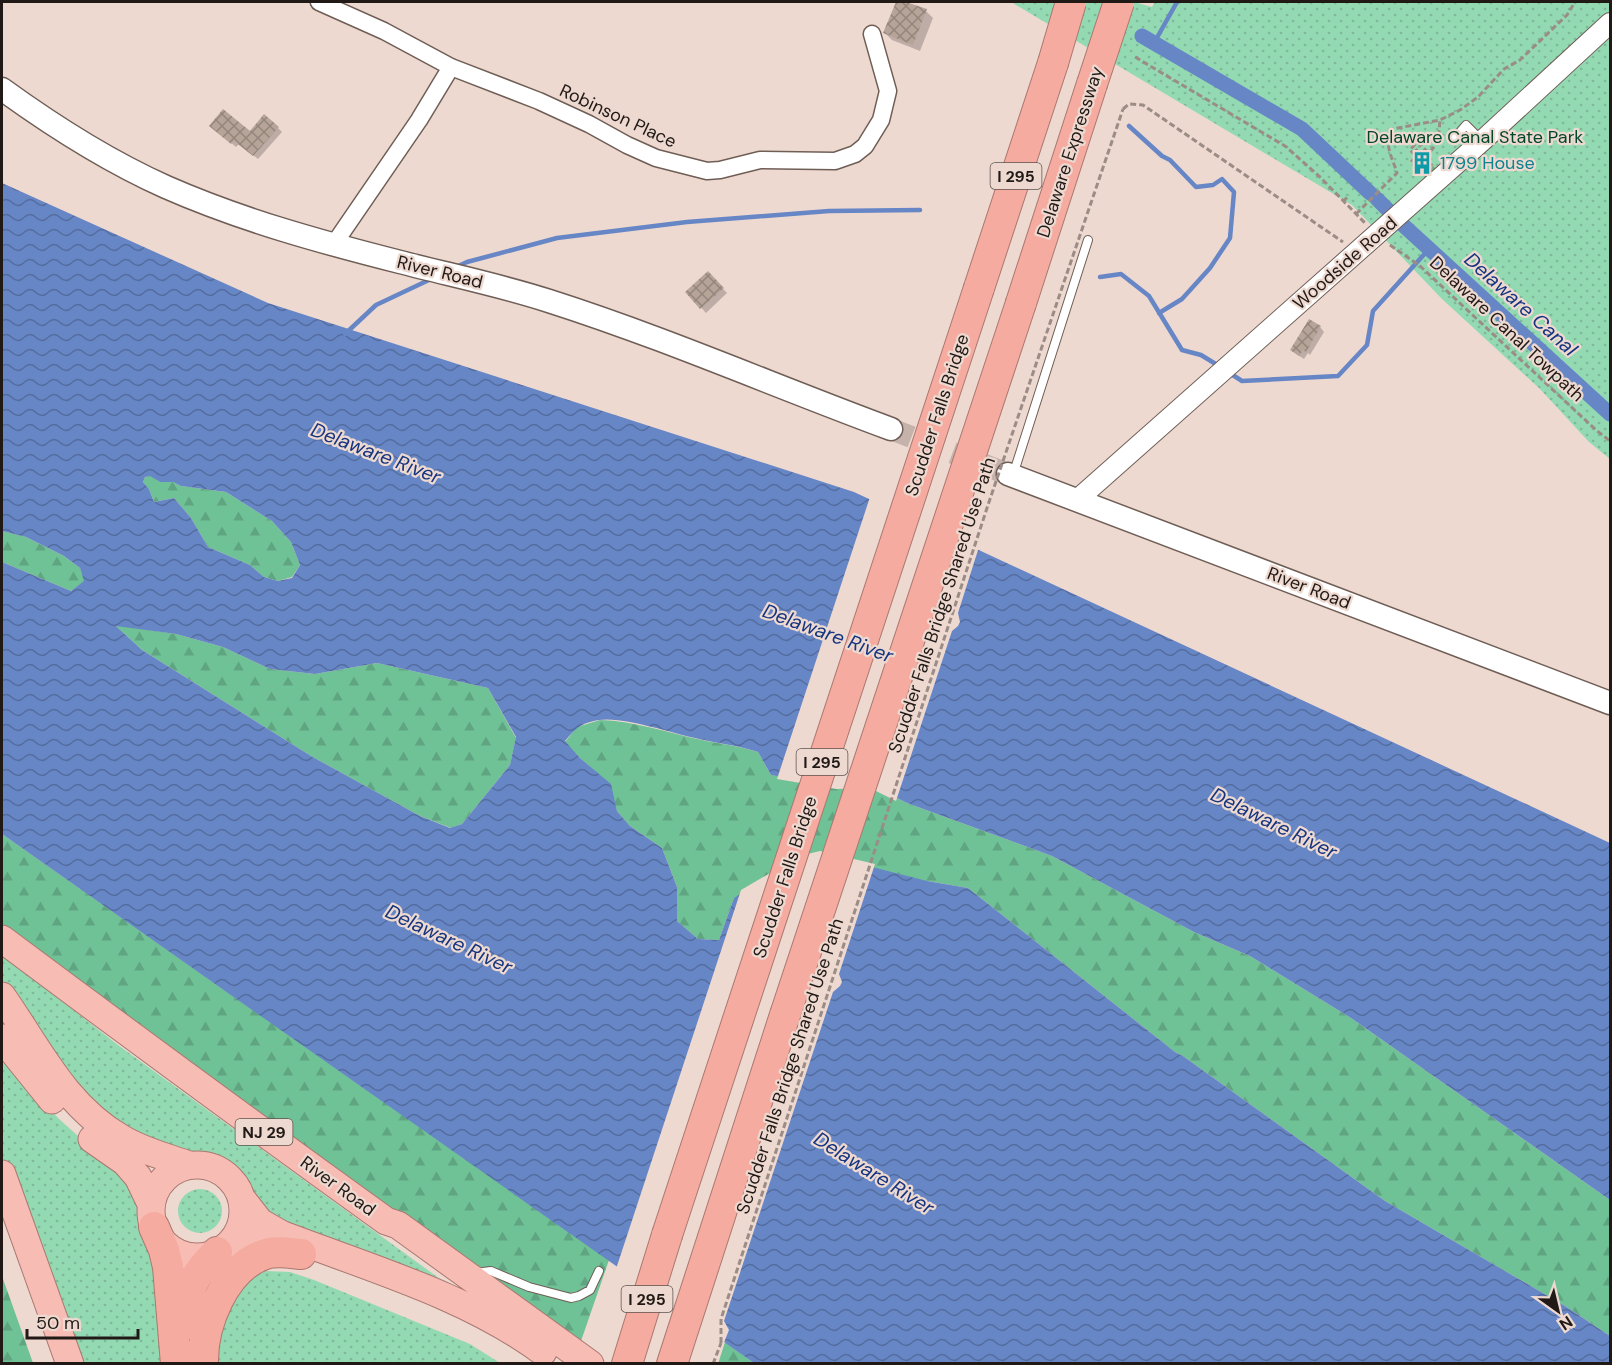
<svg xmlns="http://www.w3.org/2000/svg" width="1612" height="1365" viewBox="0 0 1612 1365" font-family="'DM Sans',sans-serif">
<defs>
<pattern id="forest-firs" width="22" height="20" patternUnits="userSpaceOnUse" patternTransform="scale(1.5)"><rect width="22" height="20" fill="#6fc196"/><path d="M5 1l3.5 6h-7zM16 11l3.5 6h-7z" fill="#60a581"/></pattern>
<pattern id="park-dots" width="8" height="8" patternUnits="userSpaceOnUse" patternTransform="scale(1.5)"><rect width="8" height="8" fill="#93dab3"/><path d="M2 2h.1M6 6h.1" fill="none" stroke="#7eba99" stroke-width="1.8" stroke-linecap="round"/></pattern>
<pattern id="water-waves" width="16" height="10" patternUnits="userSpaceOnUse" patternTransform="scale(1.5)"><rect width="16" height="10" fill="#6786c6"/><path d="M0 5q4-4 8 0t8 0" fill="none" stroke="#546da0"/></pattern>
<pattern id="building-cross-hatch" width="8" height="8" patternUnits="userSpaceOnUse" patternTransform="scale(1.5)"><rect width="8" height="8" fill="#b6a499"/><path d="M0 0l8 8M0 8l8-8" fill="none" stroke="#94857c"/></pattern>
</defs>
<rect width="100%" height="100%" fill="#eed9d0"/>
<path fill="url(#forest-firs)" d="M 150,475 L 160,482 L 173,482 L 181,486 L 226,492 L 272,521 L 291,542 L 300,565 L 292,577 L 278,581 L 264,577 L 250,565 L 208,547 L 191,518 L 174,498 L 154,502 L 149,489 L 143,482 L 145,477 Z
M 2,531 L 26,537 L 64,556 L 80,568 L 85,581 L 71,591 L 2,562 Z
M 115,625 L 176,634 L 223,647 L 270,669 L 315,674 L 377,663 L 488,688 L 516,738 L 510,765 L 462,824 L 451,828 L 420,816 L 311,756 L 142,650 Z
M 600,720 C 635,721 668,733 702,740 C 721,744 739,746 758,752 L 771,775 L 871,785 L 907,803 L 1052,856 L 1194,932 L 1250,956 L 1351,1018 L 1610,1200 L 1610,1336 L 1565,1306 L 1385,1201 L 1183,1056 L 1175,1052 L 968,888 L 927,881 L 734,898 L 719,940 L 698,939 L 677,921 L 677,887 L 662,848 L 630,826 L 617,811 L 610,784 L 580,758 L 565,742 L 577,727 Z
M 2,834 L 609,1260 L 581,1341 L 416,1231 L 145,1028 L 2,926 Z
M 2,1276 L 33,1363 L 2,1363 Z
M 725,1342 L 754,1363 L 718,1364 Z"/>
<path fill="url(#park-dots)" d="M 1011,2 L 1134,2 L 1152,7 L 1155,2 L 1610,2 L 1610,459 L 1589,442 L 1540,389 L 1442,299 L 1352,205 Z
M 2,954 L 118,1045 L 458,1292 L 285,1229 L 250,1196 L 245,1185 L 235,1172 L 222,1163 L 205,1158 L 187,1155 L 99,1115 L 2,980 Z
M 2,1054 L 58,1118 L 136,1188 L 162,1275 L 167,1363 L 77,1363 L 2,1159 Z
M178 1211a22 22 0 1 1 44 0a22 22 0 1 1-44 0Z
M 266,1271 L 290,1272 L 314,1280 L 470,1344 L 500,1363 L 214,1363 L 223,1307 L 244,1281 Z"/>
<path fill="url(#water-waves)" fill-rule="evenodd" d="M 2,183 L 268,303 L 854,492 L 1610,843 L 1610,1200 L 1351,1018 L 1250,956 L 1194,932 L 1052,856 L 907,803 L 871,785 L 837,786 L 771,775 L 758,752 C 740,746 722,744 704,740 C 677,735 624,716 599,720 C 581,723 576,728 565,741 L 580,758 L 611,784 L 617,811 L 630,826 L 662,848 L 677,887 L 677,921 L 698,939 L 719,940 L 734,898 L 800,858 L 821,854 L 927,881 L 968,888 L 1175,1052 L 1183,1056 L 1385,1201 L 1565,1306 L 1610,1336 L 1610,1363 L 754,1363 L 2,834 L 2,562 L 71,591 L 84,581 L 80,568 L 64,556 L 26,537 L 2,531 ZM 150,476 L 160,482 L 173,482 L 181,486 L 226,492 L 272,521 L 291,542 L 300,565 L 292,578 L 278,581 L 264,577 L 250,565 L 208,547 L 191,518 L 174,498 L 154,502 L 149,489 L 143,482 L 145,477 ZM 116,626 L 176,634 L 223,647 L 270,669 L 315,674 L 377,663 L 488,688 L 516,737 L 510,765 L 462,824 L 450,828 L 420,816 L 311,756 L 142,650 Z"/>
<path fill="#eed9d0" d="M 870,497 L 979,547 L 958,613 L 960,622 L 958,626 L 952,631 L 896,801 L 870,788 L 836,789 L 777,779 Z
M 820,851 L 875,864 L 839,974 L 842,982 L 840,986 L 833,992 L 724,1321 L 729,1330 L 723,1345 L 616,1269 L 741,890 L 799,856 Z"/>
<path fill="#0003" d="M 897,2 L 926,11 L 933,18 L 920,51 L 892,40 L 885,33 Z
M 278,128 L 282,132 L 258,159 L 239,144 L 236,147 L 216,130 L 250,133 Z
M 1416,165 L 1433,166 L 1437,170 L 1431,178 Z
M 708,273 L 727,293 L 706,313 L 687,292 Z
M 1320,327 L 1324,332 L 1310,355 L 1308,353 L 1304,359 L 1296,354 Z"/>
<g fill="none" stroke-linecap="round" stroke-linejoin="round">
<path stroke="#6786c6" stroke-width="4.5" d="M 1154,43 L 1177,2
M 1129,126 L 1162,156 L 1170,160 L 1196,187 L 1213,185 L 1222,179 L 1234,192 L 1230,238 L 1210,268 L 1182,299 L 1159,313
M 454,268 L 467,262 L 557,238 L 687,222 L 829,211 L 920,210
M 1100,277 L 1121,274 L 1149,296 L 1182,350 L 1201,355 L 1219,366
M 345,334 L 376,305 L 431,279
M 1228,372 L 1242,381 L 1338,376 L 1367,345 L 1373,311 L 1429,249"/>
<path stroke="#6786c6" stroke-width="15" d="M 1142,36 L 1302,129 L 1370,193
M 1377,199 L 1388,210
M 1403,225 L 1610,414"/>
</g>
<path fill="url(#building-cross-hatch)" d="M 896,2 L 906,2 L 927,9 L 913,45 L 883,33 Z
M 223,109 L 250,131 L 264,114 L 279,127 L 253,156 L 234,141 L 231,144 L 209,126 Z
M 1418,151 L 1434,165 L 1426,174 L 1410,161 Z
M 708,271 L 724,288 L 700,309 L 685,292 Z
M 1309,319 L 1321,326 L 1306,352 L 1303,350 L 1299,356 L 1290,350 Z"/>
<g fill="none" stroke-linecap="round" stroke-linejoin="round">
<path stroke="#c5b3ab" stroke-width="22" stroke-dasharray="22 11" stroke-linecap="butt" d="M 891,429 L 1008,474"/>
<g stroke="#6f5e56" stroke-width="10">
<path id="service" d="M 1454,139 L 1466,125 L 1482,141
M 1013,475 L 1088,240
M 475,1273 L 491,1271 L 529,1287 L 571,1298 L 579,1296 L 590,1290 L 599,1271"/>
</g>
<g stroke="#6f5e56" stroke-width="19">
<path id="minor" d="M 319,2 L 384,31 L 451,67 L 539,101 L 589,124 L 627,145 L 656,158 L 707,171 L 720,170 L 760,160 L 835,161 L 855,154 L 865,146 L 881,120 L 888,91 L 872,34
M 334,244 L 419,120 L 451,67"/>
</g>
<g stroke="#6f5e56" stroke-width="22">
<path id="tertiary" d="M 1077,500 L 1482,141 L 1610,23"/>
</g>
<g stroke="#6f5e56" stroke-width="25">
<path id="secondary" d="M 2,89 C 53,126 108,161 166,187 C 241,220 321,242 400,262 C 450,275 500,285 549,301 C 665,338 777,387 891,429
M 1008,474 L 1610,703"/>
</g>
<g stroke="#aa7870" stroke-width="29">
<path id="trunk" d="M 2,939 C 129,1034 257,1128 386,1221 L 398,1225 L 590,1364
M 2,996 C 38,1047 64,1105 121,1138 C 142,1151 167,1157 189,1165
M 2,1038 L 52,1100
M 92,1139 L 125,1162 L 138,1177 L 151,1204
M151 1211a46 46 0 1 1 92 0a46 46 0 1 1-92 0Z
M 2,1174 L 70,1364
M 242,1199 L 260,1222 L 281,1234 C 369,1268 468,1296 543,1352
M 220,1251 L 247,1246 L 282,1250"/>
</g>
<g stroke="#aa7870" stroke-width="32">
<path id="motorway" d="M 979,288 L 1053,63
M 1021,303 L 1092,84
M 154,1227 L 164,1250 L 168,1267 L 176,1364
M 185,1325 C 184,1293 194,1274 217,1252
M 203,1364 C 202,1325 224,1269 263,1255 C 275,1250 289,1253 301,1254
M 627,1364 L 667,1235
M 672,1364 L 785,1015"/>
</g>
<path stroke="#9b8c85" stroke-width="3" stroke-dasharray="6 3" stroke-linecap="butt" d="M 1135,57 L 1285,146 L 1319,176 L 1365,223
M 1123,109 L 1129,104 L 1143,105 L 1343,242
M 1413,153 L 1418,149 L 1427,156 L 1426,158
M 1415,155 L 1410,150 L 1417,142 L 1429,153 L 1438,142 L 1440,120
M 1343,202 L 1349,195
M 1356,214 L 1397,173 C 1393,159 1382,142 1393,129 L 1440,120 L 1460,110 L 1478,97 L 1504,69 L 1520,60 L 1567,15 L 1575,2
M 1390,245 L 1420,266 L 1596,430 L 1610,441
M 713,1364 L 721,1343"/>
<use href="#service" stroke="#fff" stroke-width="8"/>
<use href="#minor" stroke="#fff" stroke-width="16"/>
<use href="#tertiary" stroke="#fff" stroke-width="20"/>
<use href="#secondary" stroke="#fff" stroke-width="22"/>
<use href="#trunk" stroke="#f7bcb3" stroke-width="27"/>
<use href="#motorway" stroke="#f5aba0" stroke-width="30"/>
<g stroke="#aa7870" stroke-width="32" stroke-linecap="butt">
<path id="motorway-bridge" d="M 1053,63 L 1071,2
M 1092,84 L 1119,2
M 785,1015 L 1021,303
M 667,1235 L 979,288"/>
</g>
<path stroke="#9b8c85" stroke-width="3" stroke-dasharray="6 3" stroke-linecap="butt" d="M 721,1343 L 721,1319 L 989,502 L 1123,109"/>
<use href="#motorway-bridge" stroke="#f5aba0" stroke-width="30"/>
</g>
<defs>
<g id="building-bare" transform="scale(1.8)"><path d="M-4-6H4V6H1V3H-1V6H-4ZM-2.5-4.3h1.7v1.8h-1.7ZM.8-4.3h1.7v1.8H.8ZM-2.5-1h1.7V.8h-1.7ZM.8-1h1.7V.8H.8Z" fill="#0f9aa8" stroke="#eed9d0" stroke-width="2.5" paint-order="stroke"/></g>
</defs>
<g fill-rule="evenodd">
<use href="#building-bare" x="1422" y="163"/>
</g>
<g text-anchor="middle" stroke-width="4.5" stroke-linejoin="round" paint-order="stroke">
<g fill="#eed9d0" stroke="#5e534e" stroke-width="1.5">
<rect x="990.5" y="163" width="51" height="26" rx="4.5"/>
<rect x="796.5" y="749" width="51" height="26" rx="4.5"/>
<rect x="235.5" y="1119" width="57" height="26" rx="4.5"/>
<rect x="621.5" y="1286" width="51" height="26" rx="4.5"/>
</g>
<g font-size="16" font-weight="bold" fill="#201916">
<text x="1016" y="182">I 295</text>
<text x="822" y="768">I 295</text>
<text x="264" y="1138">NJ 29</text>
<text x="647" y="1305">I 295</text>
</g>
<g font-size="18" fill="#201916" stroke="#eed9d0">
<text transform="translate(618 116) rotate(25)" y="6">Robinson Place</text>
<text transform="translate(1070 152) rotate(-72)" y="6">Delaware Expressway</text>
<text transform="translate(1345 263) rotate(-41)" y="6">Woodside Road</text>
<text transform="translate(440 272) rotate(14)" y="6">River Road</text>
<text transform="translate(1507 329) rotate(43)" y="6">Delaware Canal Towpath</text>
<text transform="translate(937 415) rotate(-72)" y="6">Scudder Falls Bridge</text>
<text transform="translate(1309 588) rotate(21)" y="6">River Road</text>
<text transform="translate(942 605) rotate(-72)" y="6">Scudder Falls Bridge Shared Use Path</text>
<text transform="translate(785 877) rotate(-72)" y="6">Scudder Falls Bridge</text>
<text transform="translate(790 1066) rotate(-72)" y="6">Scudder Falls Bridge Shared Use Path</text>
<text transform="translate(338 1186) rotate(36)" y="6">River Road</text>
</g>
<g font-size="18" fill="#00462b" stroke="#eed9d0">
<text x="1475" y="143">Delaware Canal State Park</text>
</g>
<g font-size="18" fill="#0d838f" stroke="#eed9d0" text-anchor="start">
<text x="1440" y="169">1799 House</text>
</g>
<g font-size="20" font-style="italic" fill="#153580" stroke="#eed9d0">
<text transform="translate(1521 304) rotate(42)" y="7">Delaware Canal</text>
<text transform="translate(376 453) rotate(21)" y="7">Delaware River</text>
<text transform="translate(828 633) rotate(20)" y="7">Delaware River</text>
<text transform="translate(1274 823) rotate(26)" y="7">Delaware River</text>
<text transform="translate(449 939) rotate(25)" y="7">Delaware River</text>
<text transform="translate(874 1173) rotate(32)" y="7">Delaware River</text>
</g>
</g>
<rect width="1612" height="1365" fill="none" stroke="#201916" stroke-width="6"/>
<g transform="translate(1558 1311) rotate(146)" stroke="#eed9d0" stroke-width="4.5" paint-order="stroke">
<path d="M0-4.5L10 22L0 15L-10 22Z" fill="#201916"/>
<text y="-9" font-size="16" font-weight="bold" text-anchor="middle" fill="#201916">N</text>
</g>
<path d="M27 1329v9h111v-9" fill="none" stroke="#201916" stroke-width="3"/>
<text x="36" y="1329" font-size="18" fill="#201916" stroke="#eed9d0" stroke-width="4.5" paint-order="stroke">50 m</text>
</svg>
